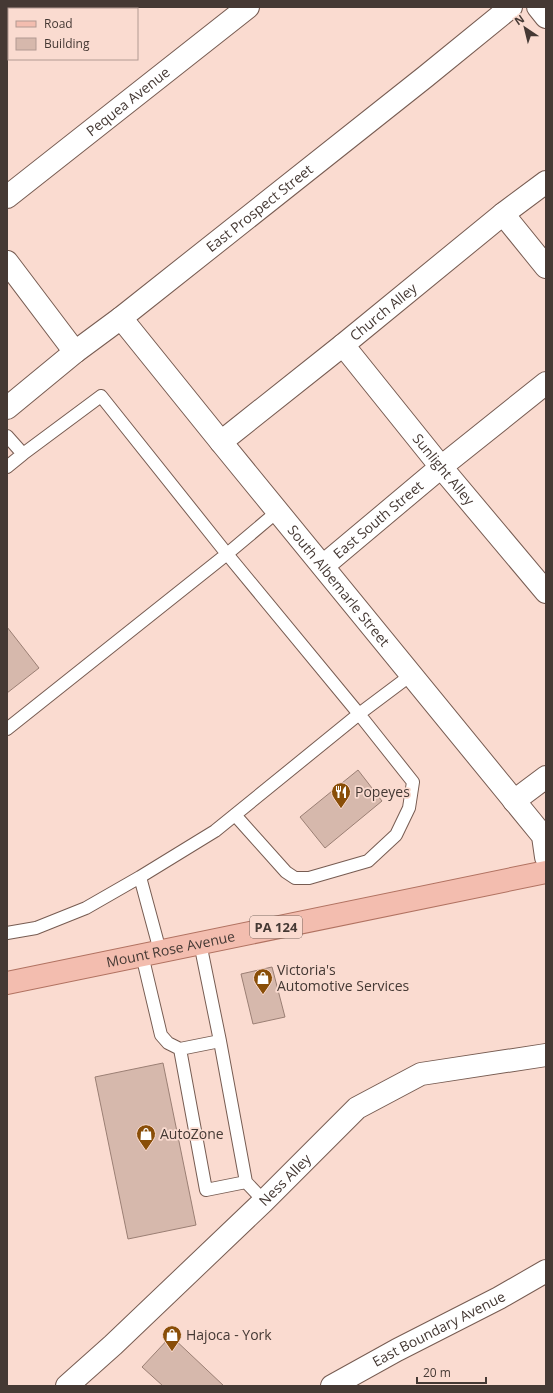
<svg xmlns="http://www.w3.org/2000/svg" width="553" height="1393" viewBox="0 0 553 1393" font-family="'Open Sans',sans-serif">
<rect width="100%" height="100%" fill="#fadbd0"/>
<path fill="#d6b8ac" stroke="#9b7f74" d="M 7,627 L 39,668 L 7,693 Z
M 358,770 L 382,801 L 325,848 L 300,817 Z
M 272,967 L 285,1017 L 253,1024 L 241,974 Z
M 163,1063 L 196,1225 L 128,1239 L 95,1077 Z
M 171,1336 L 224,1386 L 163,1386 L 142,1367 Z"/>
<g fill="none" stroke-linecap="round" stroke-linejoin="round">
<g stroke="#775c52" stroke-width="14">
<path id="service" d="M 7,436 L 23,454 L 101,396 L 227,554 L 359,714 L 215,831 L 140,877 L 86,908 L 36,928 L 7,933
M 7,467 L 23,454
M 7,729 L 227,554 L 278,511
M 235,815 L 286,872 L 295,878 L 309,878 L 368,861 L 396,835 L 409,808 L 413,782 L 359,714 L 411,675
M 140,877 L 160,951
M 142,955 L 161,1035 L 168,1043 L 180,1049 L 220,1041 L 200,943
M 220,1041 L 246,1182 L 264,1201
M 180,1049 L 206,1190 L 246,1182"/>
</g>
<g stroke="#775c52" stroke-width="24">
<g id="minor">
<path d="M 538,7 L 546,17"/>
<path id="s1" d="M 7,197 L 248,7"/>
<path d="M 503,214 L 546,267"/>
<path d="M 7,262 L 75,352"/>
<path id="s2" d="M 121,318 L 221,442 L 543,836 L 546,857"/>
<path id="s3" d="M 343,345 L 441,467 L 546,592"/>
<path id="s4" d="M 7,408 L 75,352 L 121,318 L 425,77 L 511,7"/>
<path id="s5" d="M 221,442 L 343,345 L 503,214 L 546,182"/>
<path id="s6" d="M 323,566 L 441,467 L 546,383"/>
<path d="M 514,801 L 546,777"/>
<path id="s7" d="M 67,1386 L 113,1345 L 264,1201 L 357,1108 L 421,1074 L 546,1055"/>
</g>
</g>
<g stroke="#775c52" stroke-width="24">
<g id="tertiary">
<path id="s8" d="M 332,1386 L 397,1350 L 499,1298 L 546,1271"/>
</g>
</g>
<g stroke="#b17261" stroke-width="24">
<g id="primary">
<path id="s9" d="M 7,983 L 546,872"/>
</g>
</g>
<use href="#service" stroke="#fff" stroke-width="12"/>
<use href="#minor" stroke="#fff" stroke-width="22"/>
<use href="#tertiary" stroke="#fff" stroke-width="22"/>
<use href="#primary" stroke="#f3bdaf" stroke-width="22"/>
</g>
<defs>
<g id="restaurant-pin" transform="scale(1)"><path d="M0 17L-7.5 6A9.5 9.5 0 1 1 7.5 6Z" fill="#894e08" stroke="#fadbd0"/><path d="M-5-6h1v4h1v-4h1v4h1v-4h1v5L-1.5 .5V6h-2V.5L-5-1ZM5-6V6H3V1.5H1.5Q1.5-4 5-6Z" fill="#fff"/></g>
<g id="shop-pin" transform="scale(1)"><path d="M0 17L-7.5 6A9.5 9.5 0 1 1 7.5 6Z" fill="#894e08" stroke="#fadbd0"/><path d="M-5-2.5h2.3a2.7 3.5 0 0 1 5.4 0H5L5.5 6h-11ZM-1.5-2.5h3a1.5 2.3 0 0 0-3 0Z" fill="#fff"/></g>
</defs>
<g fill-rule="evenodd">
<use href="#restaurant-pin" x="341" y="792"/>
<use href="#shop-pin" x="263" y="978"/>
<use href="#shop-pin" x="146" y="1134"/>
<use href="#shop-pin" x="172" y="1335"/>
</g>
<g text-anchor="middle" stroke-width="3.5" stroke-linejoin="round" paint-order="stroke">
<rect fill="#fadbd0" stroke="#7b6a63" stroke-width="1" x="250" y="916" width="52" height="22" rx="3"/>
<g font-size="13" font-weight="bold" fill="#453934">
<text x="276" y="932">PA 124</text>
</g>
<g font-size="14" fill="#453934" stroke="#fadbd0">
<text dy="5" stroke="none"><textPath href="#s1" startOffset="154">Pequea Avenue</textPath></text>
<text dy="5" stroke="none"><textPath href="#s4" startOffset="322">East Prospect Street</textPath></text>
<text dy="5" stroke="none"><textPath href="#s5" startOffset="208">Church Alley</textPath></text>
<text dy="5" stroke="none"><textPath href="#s3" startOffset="160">Sunlight Alley</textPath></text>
<text dy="5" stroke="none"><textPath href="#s6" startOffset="72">East South Street</textPath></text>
<text dy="5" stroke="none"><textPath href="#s2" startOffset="345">South Albemarle Street</textPath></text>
<text dy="5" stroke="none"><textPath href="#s9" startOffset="167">Mount Rose Avenue</textPath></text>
<text dy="5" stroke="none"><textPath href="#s7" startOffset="300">Ness Alley</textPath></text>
<text dy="5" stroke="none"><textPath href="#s8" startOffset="121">East Boundary Avenue</textPath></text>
</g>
<g font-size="14" fill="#453934" stroke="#fadbd0" text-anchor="start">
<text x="355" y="797">Popeyes</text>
<text x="277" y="975">Victoria's<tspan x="277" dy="16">Automotive Services</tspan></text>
<text x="160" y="1139">AutoZone</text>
<text x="186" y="1340">Hajoca - York</text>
</g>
</g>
<rect width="553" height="1393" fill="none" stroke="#453934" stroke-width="16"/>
<rect x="8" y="8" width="130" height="52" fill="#fadbd0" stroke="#b29a92"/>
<rect x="16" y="21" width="20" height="6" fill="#f3bdaf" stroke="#b29a92"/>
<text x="44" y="28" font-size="12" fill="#453934">Road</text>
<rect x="16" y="38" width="20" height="12" fill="#d6b8ac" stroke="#b29a92"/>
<text x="44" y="48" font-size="12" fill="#453934">Building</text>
<g transform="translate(525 28) rotate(325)" stroke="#fadbd0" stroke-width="3" paint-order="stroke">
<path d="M0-3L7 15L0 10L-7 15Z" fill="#453934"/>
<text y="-6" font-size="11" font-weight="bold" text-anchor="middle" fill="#453934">N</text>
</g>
<path d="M417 1377v6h69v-6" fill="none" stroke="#453934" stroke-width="2"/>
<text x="423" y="1377" font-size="12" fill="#453934" stroke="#fadbd0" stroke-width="3" paint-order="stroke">20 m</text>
</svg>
